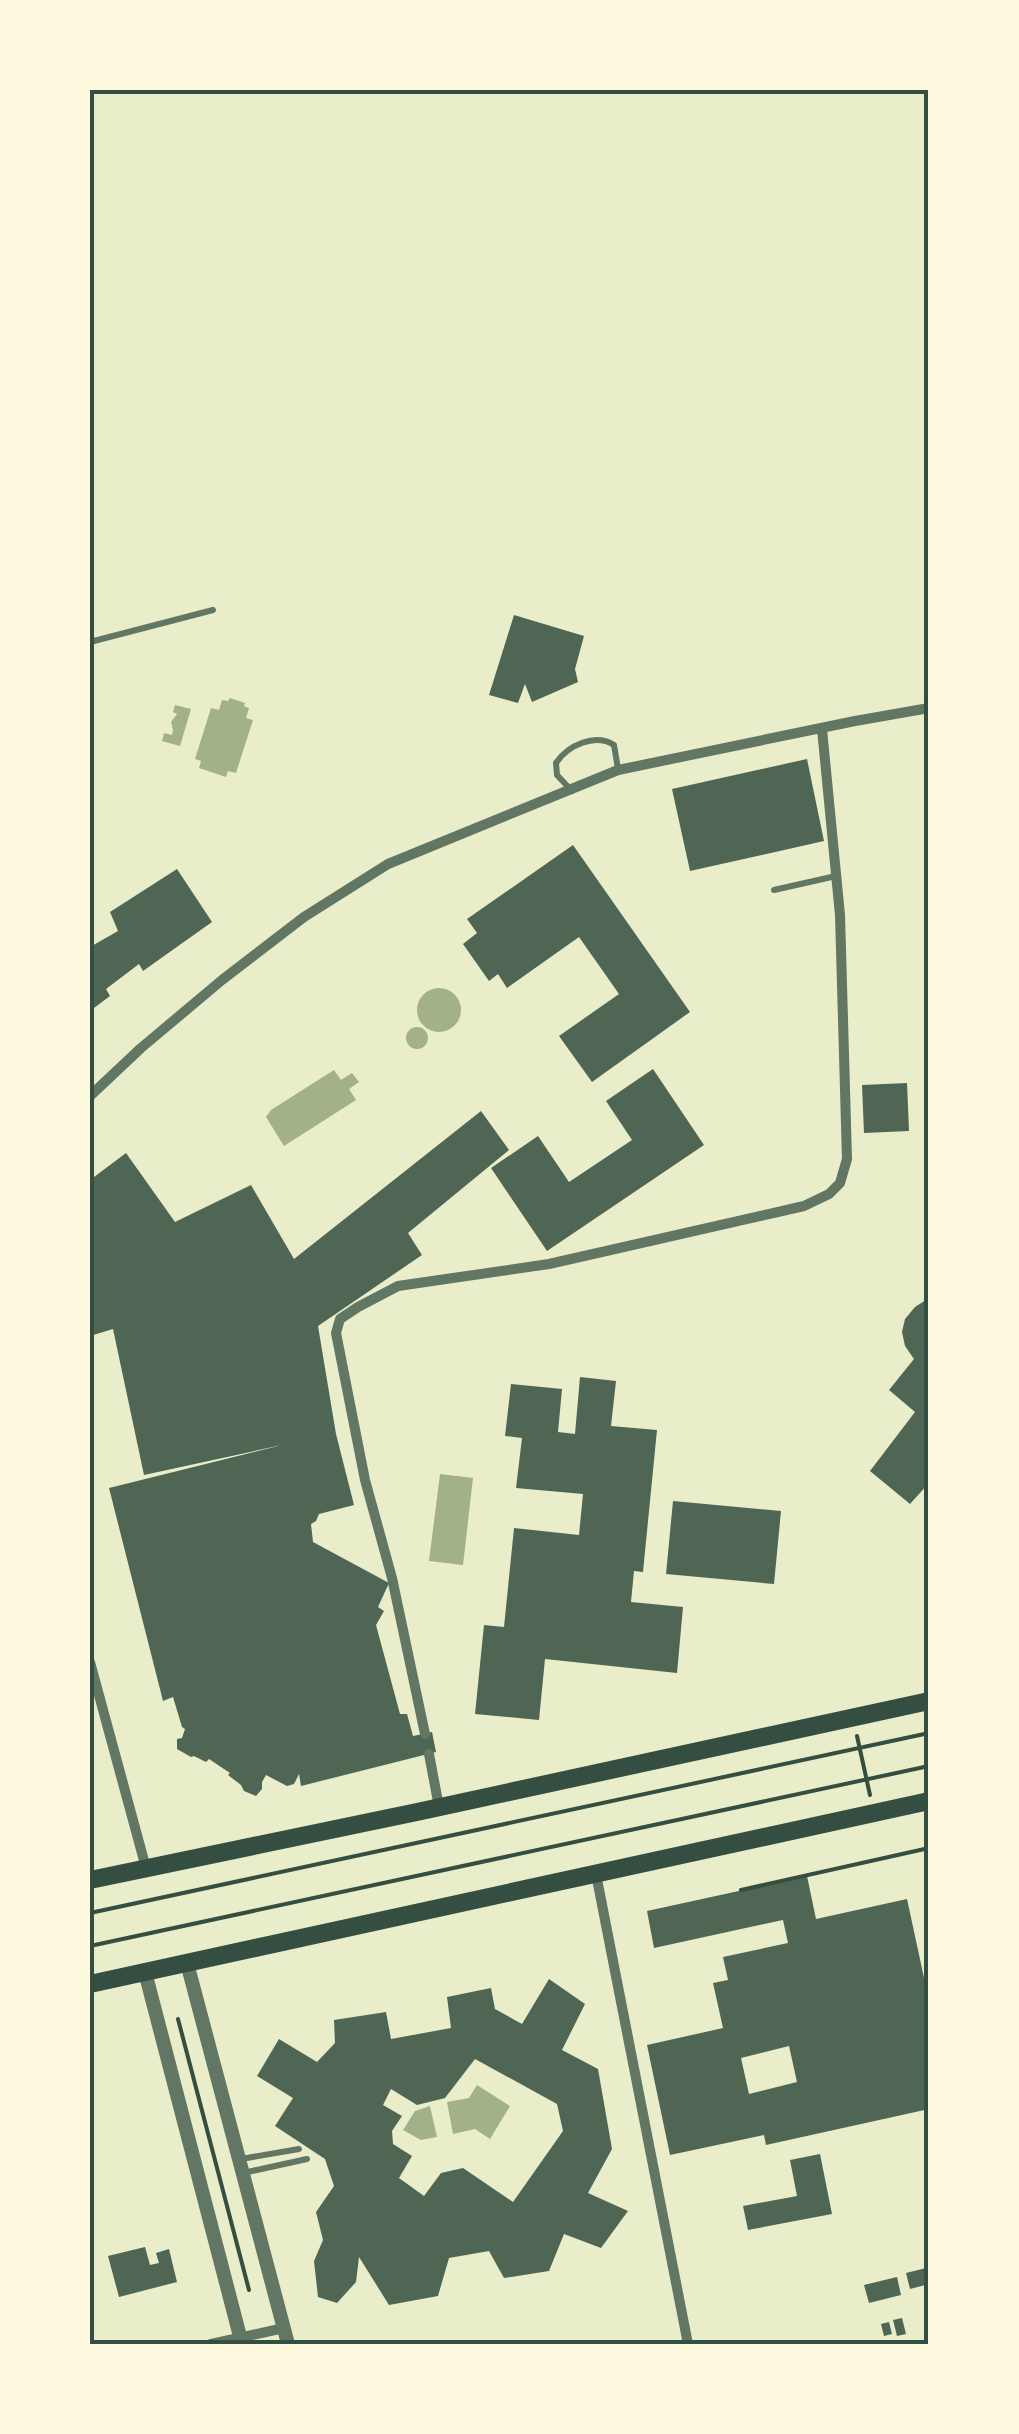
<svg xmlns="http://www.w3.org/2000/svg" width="1019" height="2434" viewBox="0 0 1019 2434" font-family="'Asap Condensed',sans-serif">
<rect width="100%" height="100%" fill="#e9edc9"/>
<path fill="#a3b18a" d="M 230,698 L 245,703 L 244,706 L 249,708 L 246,718 L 253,720 L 236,773 L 228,771 L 226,777 L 199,768 L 201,761 L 195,759 L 211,708 L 219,710 L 222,700 L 228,701 Z
M 175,705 L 191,709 L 180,746 L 162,741 L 164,733 L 172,735 L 173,730 L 171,722 L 177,714 L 173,712 Z
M417 1010a22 22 0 1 1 44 0a22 22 0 1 1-44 0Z
M406 1038a11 11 0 1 1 22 0a11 11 0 1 1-22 0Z
M 334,1070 L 341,1080 L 352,1073 L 359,1082 L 349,1089 L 356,1100 L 284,1146 L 266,1117 L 271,1110 Z
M 440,1474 L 473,1478 L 463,1565 L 429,1561 Z
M 477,2085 L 510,2106 L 490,2139 L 475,2129 L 453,2134 L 447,2102 L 469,2098 Z
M 430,2106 L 437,2137 L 421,2140 L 403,2130 L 415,2111 Z"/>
<path fill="#4f6655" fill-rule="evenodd" d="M 514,615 L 584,636 L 575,669 L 578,682 L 532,702 L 525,684 L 518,703 L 489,695 Z
M 807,759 L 824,841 L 690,871 L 672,789 Z
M 573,845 L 690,1012 L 592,1082 L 559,1036 L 619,994 L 579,937 L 507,988 L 498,974 L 489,981 L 463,944 L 477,933 L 467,919 Z
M 177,869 L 212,922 L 143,971 L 139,964 L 106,989 L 110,996 L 90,1011 L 90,947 L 118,931 L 110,912 Z
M 653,1069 L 704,1145 L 547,1251 L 491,1168 L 538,1136 L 569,1182 L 632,1140 L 606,1101 Z
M 907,1083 L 909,1131 L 864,1133 L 862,1085 Z
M 481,1111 L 509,1150 L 408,1233 L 422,1255 L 318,1326 L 336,1434 L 354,1505 L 319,1514 L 316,1521 L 311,1524 L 313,1542 L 389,1583 L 378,1607 L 384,1611 L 376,1625 L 400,1714 L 407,1714 L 413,1736 L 432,1732 L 436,1752 L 301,1786 L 299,1774 L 294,1784 L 287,1786 L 266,1775 L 262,1782 L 262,1789 L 256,1796 L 244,1791 L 241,1785 L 228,1775 L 230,1773 L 209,1759 L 206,1762 L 194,1756 L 191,1757 L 177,1749 L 177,1739 L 182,1738 L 185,1729 L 182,1727 L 173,1697 L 163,1701 L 109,1488 L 282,1445 L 144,1475 L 113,1329 L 90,1336 L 90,1180 L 126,1153 L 175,1222 L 251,1185 L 294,1259 Z
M 929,1298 L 929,1483 L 910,1504 L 870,1471 L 915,1412 L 889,1390 L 914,1359 L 905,1346 L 902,1332 L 905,1319 L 915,1307 Z
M 580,1377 L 616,1381 L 611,1426 L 657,1430 L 643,1572 L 634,1571 L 631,1602 L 683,1607 L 677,1673 L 545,1659 L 539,1720 L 475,1714 L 484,1625 L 504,1627 L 514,1528 L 579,1535 L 583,1494 L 516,1488 L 522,1438 L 505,1436 L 511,1384 L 562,1389 L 558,1432 L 575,1434 Z
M 673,1501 L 781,1511 L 774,1584 L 666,1574 Z
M 807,1876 L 816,1919 L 907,1899 L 929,2001 L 929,2109 L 766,2145 L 764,2135 L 670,2155 L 647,2045 L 723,2028 L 713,1983 L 728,1980 L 723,1957 L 788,1943 L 783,1920 L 654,1948 L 647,1911 ZM 789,2046 L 797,2082 L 749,2094 L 741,2058 Z
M 549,1979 L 585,2004 L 562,2050 L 598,2069 L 612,2149 L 588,2193 L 628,2211 L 601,2248 L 564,2234 L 549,2271 L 504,2278 L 489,2251 L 449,2258 L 438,2296 L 389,2305 L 359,2257 L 356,2282 L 337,2303 L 318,2297 L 314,2261 L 323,2240 L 316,2212 L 334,2186 L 325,2159 L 275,2126 L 293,2098 L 257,2076 L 279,2039 L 317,2062 L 335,2043 L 334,2020 L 386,2012 L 391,2039 L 451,2028 L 447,1997 L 491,1988 L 495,2009 L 522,2024 ZM 475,2059 L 557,2104 L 563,2131 L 513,2202 L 463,2168 L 441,2173 L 424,2196 L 399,2178 L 412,2156 L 393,2144 L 392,2131 L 402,2116 L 383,2105 L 391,2089 L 417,2105 L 445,2098 Z
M 820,2154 L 832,2214 L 748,2230 L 743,2206 L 797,2196 L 790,2160 Z
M 145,2247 L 150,2265 L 159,2263 L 156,2253 L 169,2249 L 177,2282 L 119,2297 L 108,2256 Z
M 926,2268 L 929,2284 L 910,2289 L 906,2273 Z
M 897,2277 L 901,2295 L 869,2303 L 864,2285 Z
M 902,2318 L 906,2334 L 897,2336 L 893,2320 Z
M 889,2322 L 892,2334 L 884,2336 L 881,2324 Z"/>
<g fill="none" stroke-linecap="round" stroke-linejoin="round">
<path stroke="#344e41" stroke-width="4" d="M 857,1736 L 870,1795
M 741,1890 L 929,1848
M 90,1913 L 929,1733
M 90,1946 L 929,1766
M 178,2019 L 249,2290"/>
<path stroke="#617663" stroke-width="6" d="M 90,642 L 213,610
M 572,791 L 557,775 L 556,763 C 568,745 595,733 614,745 L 618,769
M 774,890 L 836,876
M 241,2159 L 299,2149
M 243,2173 L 307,2159"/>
<path stroke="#617663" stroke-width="10" d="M 90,1096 L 141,1048 L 222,980 L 304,917 L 388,864 L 618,770 L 855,721 L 929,708
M 90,1662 L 146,1868
M 425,1734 L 392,1578 L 365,1480 L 336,1333 L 340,1319 L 358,1307 L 398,1286 L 549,1264 L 804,1206 L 829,1194 L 840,1183 L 847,1159 L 840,915 L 822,729
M 429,1754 L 439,1807
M 596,1874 L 688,2344
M 211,2344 L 284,2328"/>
<path stroke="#617663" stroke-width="14" d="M 187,1963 L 288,2344
M 145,1972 L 242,2344"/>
<path stroke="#344e41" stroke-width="18" d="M 90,1880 L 417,1812 L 929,1701
M 90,1984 L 929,1801"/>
</g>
<rect width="1019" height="2434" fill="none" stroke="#fefae0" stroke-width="185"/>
<rect x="92" y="92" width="834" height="2250" fill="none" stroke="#344e41" stroke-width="4"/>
</svg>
